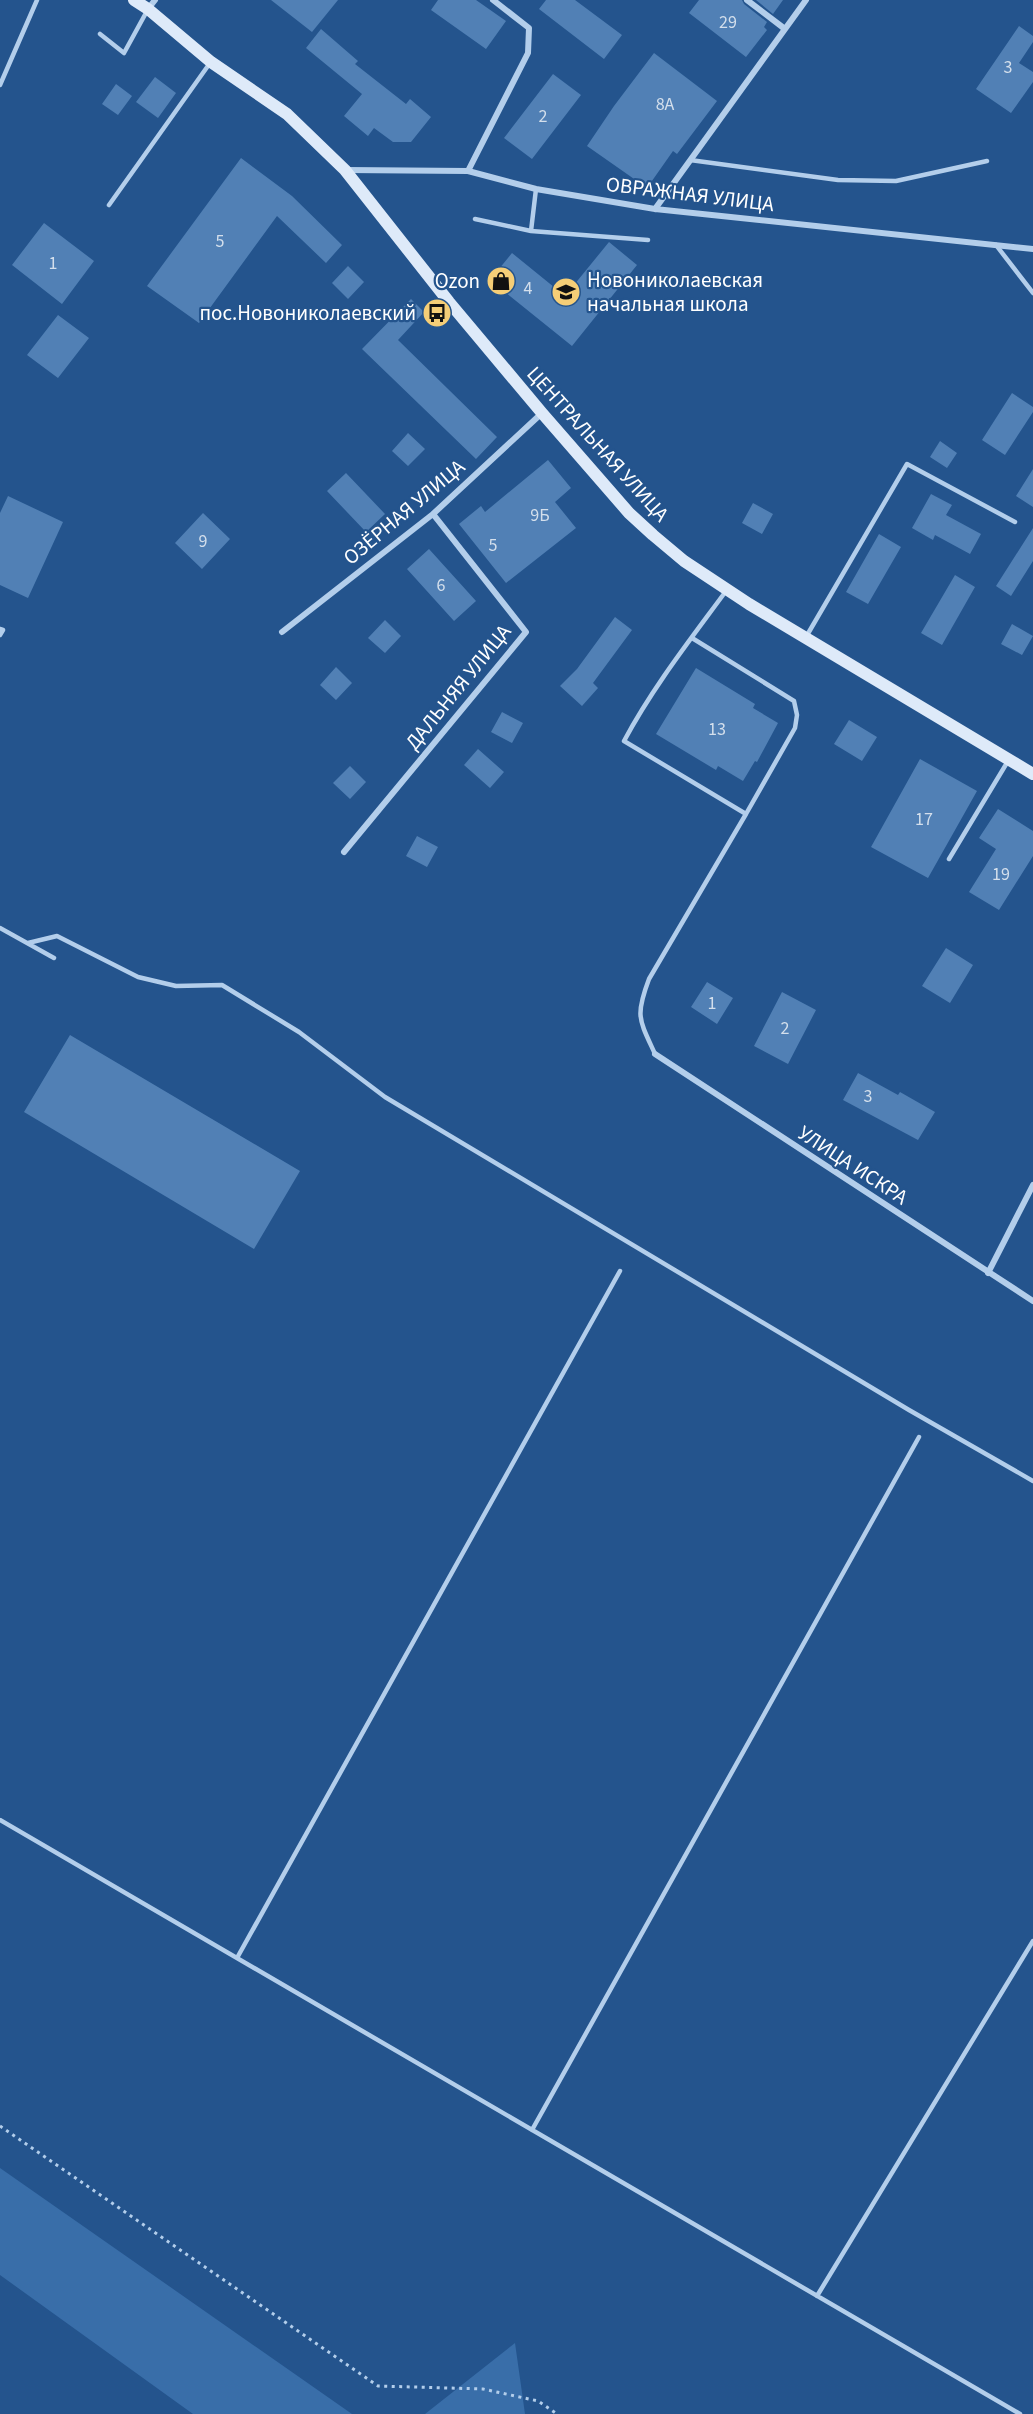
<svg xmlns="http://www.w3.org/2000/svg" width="1033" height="2414" viewBox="0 0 1033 2414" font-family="'Source Sans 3',sans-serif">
<rect width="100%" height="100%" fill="#24548d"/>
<path fill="#396ea9" d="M 0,2168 L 352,2414 L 193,2414 L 0,2275 Z
M 515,2343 L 525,2414 L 425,2414 Z"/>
<path fill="#5180b5" d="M 271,0 L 338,0 L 312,32 Z
M 438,0 L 476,0 L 506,21 L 486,49 L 431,10 Z
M 546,0 L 575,0 L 622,35 L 604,59 L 539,9 Z
M 699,0 L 742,0 L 744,4 L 767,22 L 764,27 L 767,30 L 746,57 L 689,13 Z
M 756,0 L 783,0 L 773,14 Z
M 1019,26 L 1033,36 L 1033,42 L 1019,63 L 1033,72 L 1033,82 L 1011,113 L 976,89 Z
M 321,29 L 358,61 L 355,64 L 406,104 L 410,99 L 431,117 L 411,142 L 393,142 L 374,128 L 368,136 L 344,116 L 362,94 L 306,48 Z
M 654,53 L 717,101 L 677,154 L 673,151 L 647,188 L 587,146 L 614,106 Z
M 553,74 L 581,95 L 532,159 L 504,138 Z
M 155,77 L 176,93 L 158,118 L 136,102 Z
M 116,84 L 132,96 L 118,115 L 102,104 Z
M 241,158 L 292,196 L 342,245 L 326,263 L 277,216 L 199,323 L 147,286 Z
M 44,223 L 94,261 L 62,304 L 12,265 Z
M 609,242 L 637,265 L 572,346 L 490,280 L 512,253 L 565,296 Z
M 348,266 L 364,282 L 348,299 L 332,283 Z
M 411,299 L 424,312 L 398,340 L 497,437 L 476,459 L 362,349 Z
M 58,315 L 89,338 L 58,378 L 27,355 Z
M 1012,393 L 1033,407 L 1033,412 L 1005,455 L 982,440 Z
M 408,433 L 425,449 L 408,466 L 392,451 Z
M 940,441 L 957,453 L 947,468 L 930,457 Z
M 548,460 L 571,488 L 555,502 L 576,528 L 506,583 L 459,524 L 481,506 L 485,512 Z
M 1033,469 L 1033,507 L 1016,496 Z
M 346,473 L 385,514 L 366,532 L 327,491 Z
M 931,494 L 952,505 L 946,515 L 981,534 L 970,554 L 935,535 L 933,540 L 912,528 Z
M 8,496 L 63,522 L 28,598 L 0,585 L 0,513 Z
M 753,503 L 773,514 L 762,534 L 742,523 Z
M 203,513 L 230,539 L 202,569 L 175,543 Z
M 1033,528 L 1033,561 L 1011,596 L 996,586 Z
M 879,534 L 901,547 L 868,604 L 846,592 Z
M 429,549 L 476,601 L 454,621 L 407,569 Z
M 955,575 L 975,587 L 942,645 L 921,633 Z
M 615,617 L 632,630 L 593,683 L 598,688 L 582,706 L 560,686 L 577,669 Z
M 385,620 L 401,636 L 385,653 L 368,638 Z
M 1012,624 L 1033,636 L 1022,655 L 1001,644 Z
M 336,667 L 352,683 L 336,700 L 320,685 Z
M 696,668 L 755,704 L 753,708 L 778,723 L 757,762 L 755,761 L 743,781 L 718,766 L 716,770 L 656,734 Z
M 502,712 L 523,723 L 512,743 L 491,732 Z
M 849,720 L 877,737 L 862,761 L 834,744 Z
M 478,749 L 504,772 L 490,788 L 464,765 Z
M 920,759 L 977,791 L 928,878 L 871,847 Z
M 350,766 L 366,782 L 350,799 L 333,783 Z
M 998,809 L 1033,831 L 1033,856 L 999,910 L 969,892 L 996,849 L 979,838 Z
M 417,836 L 438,847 L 427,867 L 406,856 Z
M 946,948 L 973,965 L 950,1003 L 922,986 Z
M 707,982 L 733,998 L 717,1024 L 691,1007 Z
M 782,992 L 816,1010 L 788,1064 L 754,1046 Z
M 70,1035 L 300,1171 L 254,1249 L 24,1112 Z
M 858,1073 L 898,1095 L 900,1092 L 935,1112 L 918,1140 L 843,1100 Z"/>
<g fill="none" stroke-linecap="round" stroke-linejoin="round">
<path stroke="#b3ceeb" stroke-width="3" stroke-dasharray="3 4.5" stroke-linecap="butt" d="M 0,2126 L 378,2386 L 483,2389 L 538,2401 L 557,2414"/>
<path stroke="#b3ceeb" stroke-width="4.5" d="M 100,34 L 124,53 L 147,11
M 0,85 L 37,0
M 690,160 L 838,180 L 896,181 L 987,161
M 109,205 L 210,63
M 475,219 L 531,231 L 648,240
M 531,231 L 536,189
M 996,245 L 1033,293
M 0,629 L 3,630 L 0,635
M 806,637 L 907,464 L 1015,522
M 692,638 L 794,701 L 797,715 L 795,728 L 746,814 L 624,741 C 653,687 690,640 726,591
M 949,859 L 1008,761
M 0,928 L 54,958
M 28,943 L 57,936 L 138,977 L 176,986 L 222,985 L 299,1032 L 385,1097 L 909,1410 L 1033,1481
M 655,1054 C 639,1019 635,1016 649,979 L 746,814
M 0,1820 L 1020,2414
M 237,1958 L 620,1271
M 532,2130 L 919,1437
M 817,2296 L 1033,1941"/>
<path stroke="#b3ceeb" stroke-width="6" d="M 747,0 L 785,29
M 148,9 L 155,0
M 346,170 L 468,171 L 536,189 L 655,209 L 1033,249
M 468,171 L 528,53 L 529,28 L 493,0
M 655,209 L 806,0
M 282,632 L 433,514 L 542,413
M 344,852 L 526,632 L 433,514
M 655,1054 L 1033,1301
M 988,1273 L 1033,1185"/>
<path stroke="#deeaf9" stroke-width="12" d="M 134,0 L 148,9 L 211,62 L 287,114 L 345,170 L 449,302 L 542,413 L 629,513 L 653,535 L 684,561 L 749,604 L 1033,774"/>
</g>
<defs>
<g id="shop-disc" transform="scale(1.5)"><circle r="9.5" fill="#f5ce77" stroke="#24548d"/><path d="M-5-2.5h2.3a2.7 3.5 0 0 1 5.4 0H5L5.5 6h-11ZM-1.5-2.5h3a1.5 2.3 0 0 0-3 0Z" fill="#111"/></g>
<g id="school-disc" transform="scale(1.5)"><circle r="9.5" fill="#f5ce77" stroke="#24548d"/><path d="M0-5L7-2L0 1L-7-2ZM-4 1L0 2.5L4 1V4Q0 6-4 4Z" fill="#111"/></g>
<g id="bus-disc" transform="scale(1.5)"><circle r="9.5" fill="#f5ce77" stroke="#24548d"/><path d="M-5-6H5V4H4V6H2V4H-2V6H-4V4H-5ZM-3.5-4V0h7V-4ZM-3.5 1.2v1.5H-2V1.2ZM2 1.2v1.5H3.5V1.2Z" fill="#111"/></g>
</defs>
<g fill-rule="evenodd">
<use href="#shop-disc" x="501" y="281"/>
<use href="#school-disc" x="566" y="292"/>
<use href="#bus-disc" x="437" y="313"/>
</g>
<g text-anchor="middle" stroke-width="4.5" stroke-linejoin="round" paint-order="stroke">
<g font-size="18" fill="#d4dfec">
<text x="728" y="28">29</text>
<text x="1008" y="73">3</text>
<text x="665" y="110">8А</text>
<text x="543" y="122">2</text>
<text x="220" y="247">5</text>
<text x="53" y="269">1</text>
<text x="528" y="294">4</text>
<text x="540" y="521">9Б</text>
<text x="203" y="547">9</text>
<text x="493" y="551">5</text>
<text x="441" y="591">6</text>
<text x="717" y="735">13</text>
<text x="924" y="825">17</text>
<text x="1001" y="880">19</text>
<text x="712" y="1009">1</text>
<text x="785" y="1034">2</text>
<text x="868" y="1102">3</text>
</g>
<g font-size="21" fill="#fff" stroke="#24548d">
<text transform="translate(690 194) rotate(7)" y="7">ОВРАЖНАЯ УЛИЦА</text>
<text transform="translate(598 444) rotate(48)" y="7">ЦЕНТРАЛЬНАЯ УЛИЦА</text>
<text transform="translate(404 512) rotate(-40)" y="7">ОЗЁРНАЯ УЛИЦА</text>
<text transform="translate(458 687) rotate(-51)" y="7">ДАЛЬНЯЯ УЛИЦА</text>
<text transform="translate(853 1165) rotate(33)" y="7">УЛИЦА ИСКРА</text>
</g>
<g font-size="21" fill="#fff" stroke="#24548d" text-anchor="end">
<text x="587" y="287" text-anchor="start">Новониколаевская<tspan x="587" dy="24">начальная школа</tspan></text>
<text x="480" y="288">Ozon</text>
<text x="416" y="320">пос.Новониколаевский</text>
</g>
</g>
</svg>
